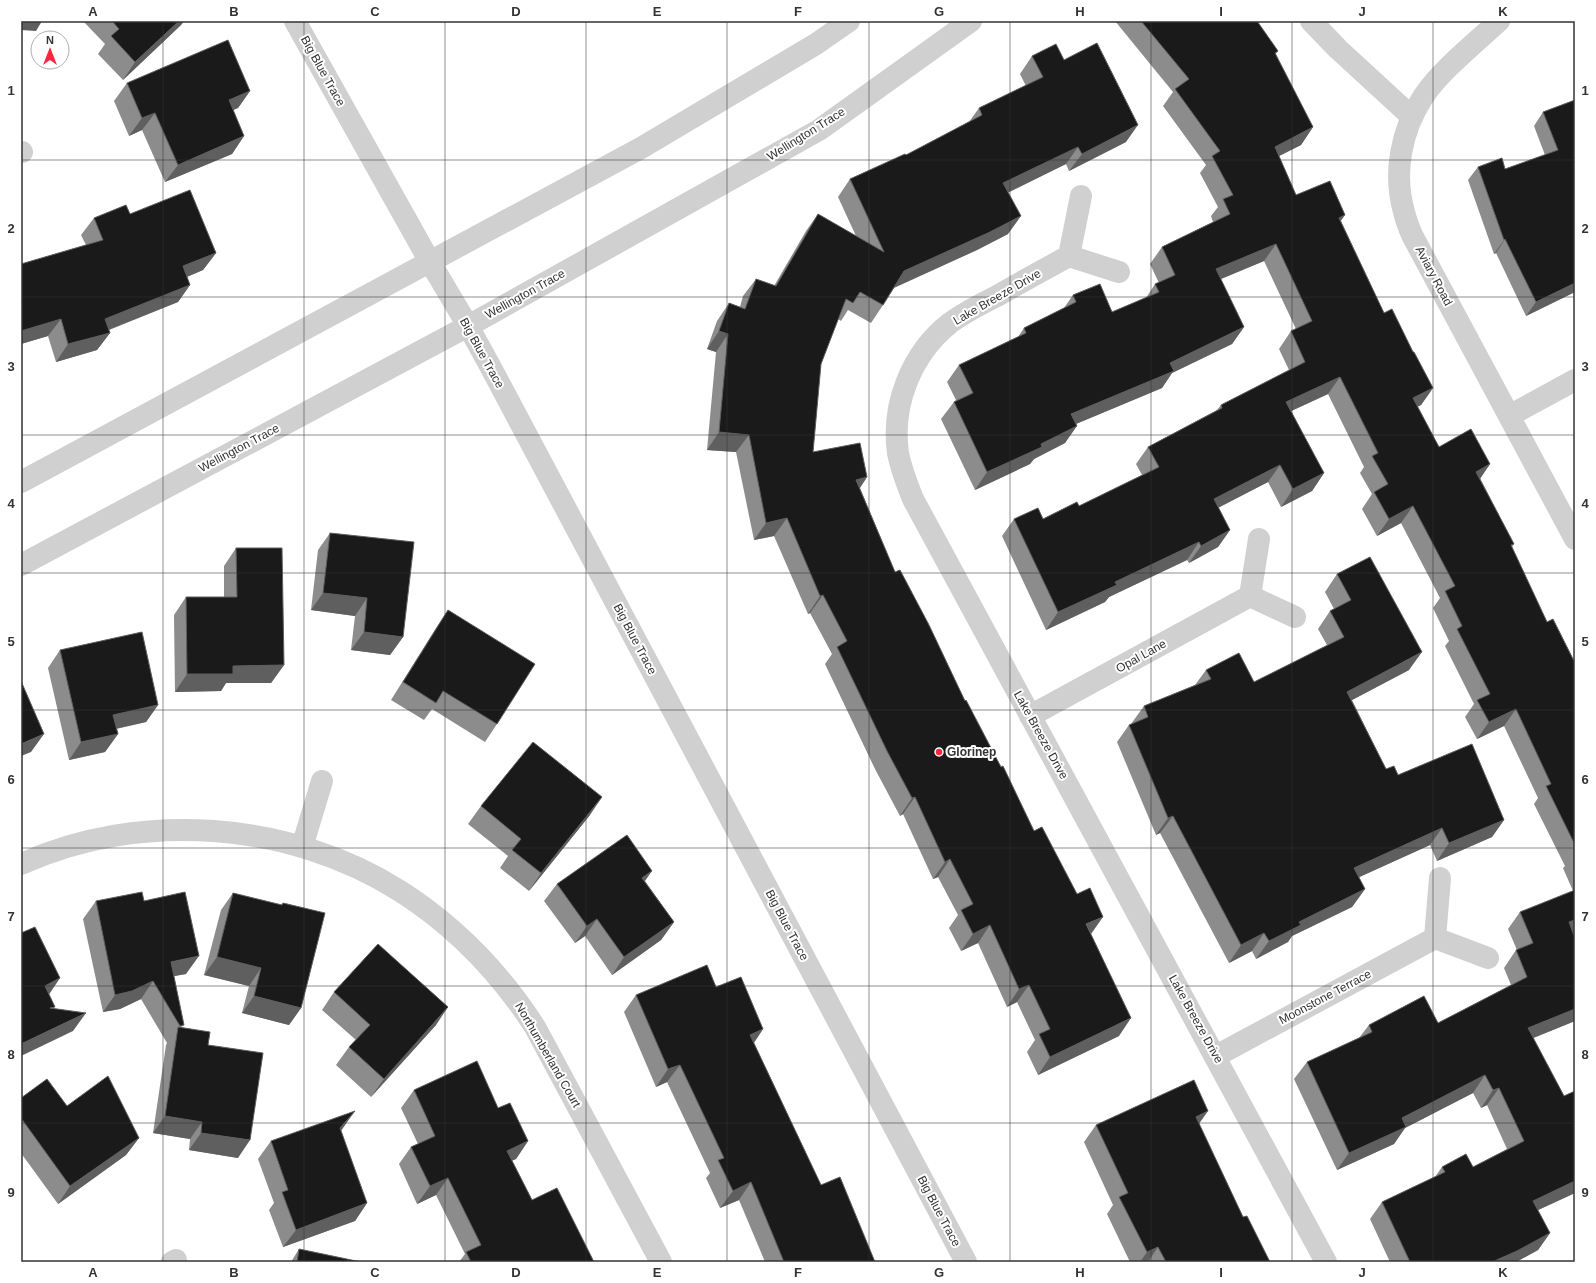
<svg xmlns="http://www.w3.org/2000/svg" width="1596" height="1283" viewBox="0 0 1596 1283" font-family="Helvetica,sans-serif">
<rect width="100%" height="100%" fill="#fff"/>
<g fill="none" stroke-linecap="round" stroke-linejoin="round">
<path stroke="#d0d0d0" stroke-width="22" d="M 295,21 L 430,262 L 468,326 L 489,364 L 966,1262
M 1311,21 L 1338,49 L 1412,117
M 1499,21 C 1475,43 1440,71 1423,97 C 1401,131 1393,173 1404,212 C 1406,220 1409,228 1412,235 L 1575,539
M 21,152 L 22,152
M 1081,196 L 1069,256 L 1119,272
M 1069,256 C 1045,269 1021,282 997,296 C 981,304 965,312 950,323 C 912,353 891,404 898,453 C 901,469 907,484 913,499 L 1326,1262
M 1509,416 L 1575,380
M 21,482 L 641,148 L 816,44 L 849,21
M 1259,539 L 1250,596 L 1295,617
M 21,565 L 468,326 L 819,130 L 971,21
M 1030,716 L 1250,596
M 302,847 L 322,781
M 21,864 C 140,810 290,821 400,891 C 455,926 500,973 535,1027 L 661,1262
M 1440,878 L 1435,938 L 1488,958
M 1216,1056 L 1435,938
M 172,1262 L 176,1260"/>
</g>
<path fill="#8c8c8c" d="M 83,21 L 184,21 L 181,25 L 123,80 L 98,54 L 105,44 Z
M 1115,21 L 1257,21 L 1278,51 L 1275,55 L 1313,127 L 1301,145 L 1279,156 L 1296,195 L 1341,221 L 1384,313 L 1413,352 L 1433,388 L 1421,405 L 1417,407 L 1439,447 L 1490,464 L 1480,478 L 1514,544 L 1512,547 L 1547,622 L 1575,663 L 1575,932 L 1573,933 L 1575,938 L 1575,1021 L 1533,1038 L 1564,1096 L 1575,1091 L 1575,1193 L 1538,1210 L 1550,1233 L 1538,1250 L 1516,1262 L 1390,1262 L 1370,1219 L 1382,1202 L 1435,1177 L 1442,1167 L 1473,1167 L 1507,1149 L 1487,1105 L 1481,1108 L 1473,1093 L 1405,1128 L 1394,1144 L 1337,1170 L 1294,1079 L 1307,1062 L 1359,1038 L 1369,1025 L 1438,1023 L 1511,985 L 1504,968 L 1516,950 L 1517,950 L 1508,929 L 1520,912 L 1573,891 L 1563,868 L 1565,866 L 1534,804 L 1538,798 L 1504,726 L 1477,739 L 1465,717 L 1474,704 L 1445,646 L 1449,641 L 1433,608 L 1440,598 L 1401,523 L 1377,536 L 1362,509 L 1372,494 L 1360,473 L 1364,467 L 1328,394 L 1291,411 L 1324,473 L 1312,491 L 1281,507 L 1268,482 L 1218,508 L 1230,530 L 1218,547 L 1189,563 L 1187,560 L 1109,597 L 1105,602 L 1046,630 L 1002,536 L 1014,519 L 1043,519 L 1079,506 L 1142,475 L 1136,464 L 1148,447 L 1217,410 L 1221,405 L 1289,370 L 1279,349 L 1291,331 L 1296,329 L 1264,261 L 1221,279 L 1244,327 L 1232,344 L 1172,373 L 1162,388 L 1076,424 L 1065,443 L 1034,459 L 1030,464 L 975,490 L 941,419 L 954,402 L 956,400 L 947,382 L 959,365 L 1018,337 L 1024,328 L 1064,308 L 1073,295 L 1112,312 L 1146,298 L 1155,284 L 1159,283 L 1150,264 L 1162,247 L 1213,222 L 1211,216 L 1218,207 L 1200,173 L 1206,165 L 1163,106 L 1173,92 Z
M 1032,56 L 1064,60 L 1126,142 L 1069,171 L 1066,164 L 1008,192 L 1008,234 L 977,250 L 894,288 L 883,305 L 871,323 L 848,310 L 841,321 L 838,319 L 821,364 L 813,452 L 867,477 L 860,488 L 895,572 L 965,701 L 1034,831 L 1091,934 L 1119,1036 L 1038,1075 L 1027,1052 L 1035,1040 L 1017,1002 L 1007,1007 L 978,943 L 961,951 L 949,928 L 958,915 L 938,877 L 933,879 L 903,814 L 900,816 L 875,769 L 825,664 L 832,654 L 810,613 L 808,614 L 774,536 L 754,540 L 736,452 L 707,450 L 716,352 L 707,349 L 717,321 L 729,303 L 740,307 L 743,296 L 756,279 L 774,286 L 806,231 L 818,214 L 856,236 L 838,197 L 850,179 L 906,155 L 969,122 L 979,108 L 1026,86 L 1020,74 Z
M 127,83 L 250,91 L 238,108 L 233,110 L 244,136 L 232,154 L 165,182 L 142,130 L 129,136 L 114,101 Z
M 1575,100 L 1575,292 L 1526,316 L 1496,253 L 1494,254 L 1468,180 L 1478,167 L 1505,169 L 1545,155 L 1534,126 L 1543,112 Z
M 130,214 L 216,253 L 203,270 L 187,277 L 190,285 L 178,302 L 109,330 L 110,333 L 97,350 L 56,362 L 48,336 L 21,344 L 21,264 L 86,245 L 81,235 L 94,218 Z
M 330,533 L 403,637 L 390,655 L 351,650 L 355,616 L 311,610 L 318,550 Z
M 236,548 L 284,665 L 271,683 L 226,683 L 221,691 L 175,692 L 174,615 L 186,597 L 224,597 L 224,566 Z
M 1337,574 L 1409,670 L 1352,700 L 1386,769 L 1398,775 L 1504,820 L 1492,837 L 1437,861 L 1430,845 L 1359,877 L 1365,889 L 1352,907 L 1292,936 L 1288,942 L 1256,959 L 1252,951 L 1229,963 L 1160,833 L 1156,835 L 1117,742 L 1129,725 L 1131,724 L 1144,706 L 1195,685 L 1206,670 L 1254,682 L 1327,645 L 1318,629 L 1330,611 L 1334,609 L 1325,592 Z
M 448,610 L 497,724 L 485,742 L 432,709 L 424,720 L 391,700 L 436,628 Z
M 60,650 L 158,705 L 146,722 L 116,729 L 118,734 L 105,752 L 69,760 L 48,668 Z
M 481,806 L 590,815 L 529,891 L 500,868 L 508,856 L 468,824 Z
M 645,881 L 674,922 L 661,940 L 612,975 L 585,936 L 575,943 L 544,901 L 557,884 Z
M 233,893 L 281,905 L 283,903 L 301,1008 L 289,1025 L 242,1013 L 249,986 L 204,975 L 221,910 Z
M 96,901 L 186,974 L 174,976 L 182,1028 L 208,1045 L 238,1158 L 189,1150 L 190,1139 L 153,1133 L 166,1045 L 167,1043 L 141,999 L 120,1009 L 103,1012 L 83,919 Z
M 716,987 L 763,1029 L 754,1043 L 821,1185 L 875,1262 L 765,1262 L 739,1200 L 720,1208 L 706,1178 L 710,1173 L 667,1082 L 656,1087 L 624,1012 L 636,995 Z
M 334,992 L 436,1025 L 371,1097 L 336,1065 L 349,1047 L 356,1040 L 322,1010 Z
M 414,1090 L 498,1108 L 528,1141 L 516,1159 L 512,1160 L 532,1200 L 594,1262 L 459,1262 L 465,1254 L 436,1195 L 417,1204 L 399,1164 L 411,1147 L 418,1144 L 401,1108 Z
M 21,1098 L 67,1106 L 139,1138 L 126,1155 L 58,1204 L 21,1153 Z
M 1199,1124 L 1243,1217 L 1270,1262 L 1130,1262 L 1107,1214 L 1113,1205 L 1084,1142 L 1096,1125 Z
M 343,1128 L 341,1131 L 367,1203 L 355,1221 L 283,1247 L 269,1210 L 274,1203 L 258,1159 L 271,1141 Z
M 299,1249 L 361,1262 L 291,1262 Z"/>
<path fill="#5f5f5f" d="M 21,21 L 42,21 L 36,31 L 21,30 Z
M 179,21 L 184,21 L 181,25 L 123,80 L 135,62 Z
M 250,91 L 238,108 L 216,117 L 229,100 Z
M 155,113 L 142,130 L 129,136 L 142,118 Z
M 1138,125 L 1126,142 L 1069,171 L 1082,154 Z
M 1313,127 L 1301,145 L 1263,164 L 1275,147 Z
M 244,136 L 232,154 L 165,182 L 178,165 Z
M 1078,147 L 1066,164 L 991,201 L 1003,183 Z
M 1345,215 L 1333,232 L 1339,218 Z
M 1021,216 L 1008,234 L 977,250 L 891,289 L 904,271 Z
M 1505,239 L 1496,253 L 1494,254 L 1504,240 Z
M 1276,244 L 1264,261 L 1204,286 L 1216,269 Z
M 216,253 L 203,270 L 170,284 L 183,266 Z
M 1575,283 L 1575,292 L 1526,316 L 1536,302 Z
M 190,285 L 178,302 L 93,336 L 105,319 Z
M 61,319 L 48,336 L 21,344 L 21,331 Z
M 1244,327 L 1232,344 L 1172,373 L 1162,388 L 1059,431 L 1071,414 L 1170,363 Z
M 719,331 L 728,334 L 716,352 L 707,349 Z
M 110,333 L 97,350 L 56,362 L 68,344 Z
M 1340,377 L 1328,394 L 1274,419 L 1286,402 Z
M 1433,388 L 1421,405 L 1400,415 L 1413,398 Z
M 1077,426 L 1065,443 L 1034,459 L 1030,464 L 975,490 L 987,472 L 1041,444 Z
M 719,432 L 749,435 L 736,452 L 707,450 Z
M 1490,464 L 1478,482 L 1476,472 Z
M 1280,465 L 1268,482 L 1202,516 L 1214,499 Z
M 1324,473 L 1312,491 L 1281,507 L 1293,489 Z
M 867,477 L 855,495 L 856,480 Z
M 1413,506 L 1401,523 L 1377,536 L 1389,519 Z
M 787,518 L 774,536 L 754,540 L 766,523 Z
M 1230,530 L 1218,547 L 1189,563 L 1201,546 Z
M 1199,542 L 1187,560 L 1109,597 L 1105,602 L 1046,630 L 1058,612 L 1115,582 Z
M 323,593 L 367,598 L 355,616 L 311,610 Z
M 823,595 L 810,613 L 808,614 L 820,596 Z
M 364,632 L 403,637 L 390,655 L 351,650 Z
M 1422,652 L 1409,670 L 1335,709 L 1347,692 Z
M 284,665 L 271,683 L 226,683 L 221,691 L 175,692 L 187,674 L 233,666 Z
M 158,705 L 146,722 L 101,732 L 113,715 Z
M 1516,709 L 1504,726 L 1477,739 L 1489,722 Z
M 44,734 L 31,752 L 21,756 L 21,744 Z
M 118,734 L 105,752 L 69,760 L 81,742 Z
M 602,797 L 590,815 L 529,891 L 541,873 Z
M 915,797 L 903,814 L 900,816 L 912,798 Z
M 1173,816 L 1160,833 L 1156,835 L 1168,818 Z
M 1504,820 L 1492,837 L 1437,861 L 1449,843 Z
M 1442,828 L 1430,845 L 1342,885 L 1354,868 Z
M 950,859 L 938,877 L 933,879 L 945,862 Z
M 652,871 L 640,888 L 642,878 Z
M 1365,889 L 1352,907 L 1292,936 L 1288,942 L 1256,959 L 1269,941 L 1299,922 Z
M 1103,917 L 1091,934 L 1086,924 Z
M 597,919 L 585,936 L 575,943 L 587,926 Z
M 1575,920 L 1575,932 L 1557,939 L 1569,922 Z
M 674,922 L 661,940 L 612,975 L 624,957 Z
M 990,925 L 978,943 L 961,951 L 973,934 Z
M 1264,933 L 1252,951 L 1229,963 L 1241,945 Z
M 199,956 L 186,974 L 158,979 L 171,962 Z
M 217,957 L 261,968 L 249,986 L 204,975 Z
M 60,978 L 48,996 L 45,986 Z
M 153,981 L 141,999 L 120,1009 L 103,1012 L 115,995 Z
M 1029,985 L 1017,1002 L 1007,1007 L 1019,989 Z
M 254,996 L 301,1008 L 289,1025 L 242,1013 Z
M 448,1007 L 436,1025 L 371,1097 L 384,1079 Z
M 1575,1009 L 1575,1021 L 1516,1045 L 1528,1028 Z
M 86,1013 L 73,1031 L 21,1056 L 21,1044 Z
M 1131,1018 L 1119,1036 L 1038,1075 L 1050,1057 Z
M 763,1029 L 751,1047 L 750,1035 Z
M 680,1065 L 667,1082 L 656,1087 L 668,1069 Z
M 1485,1075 L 1473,1093 L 1405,1128 L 1394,1144 L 1337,1170 L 1349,1153 L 1402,1118 Z
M 1499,1088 L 1487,1105 L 1481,1108 L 1493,1090 Z
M 355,1111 L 343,1128 L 327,1146 L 340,1128 Z
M 1208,1111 L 1196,1128 L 1196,1117 Z
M 165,1116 L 202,1122 L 190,1139 L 153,1133 Z
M 201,1133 L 250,1140 L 238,1158 L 189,1150 Z
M 139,1138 L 126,1155 L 58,1204 L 70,1186 Z
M 528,1141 L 516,1159 L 495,1168 L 507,1151 Z
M 448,1178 L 436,1195 L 417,1204 L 430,1186 Z
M 1575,1181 L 1575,1193 L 1521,1218 L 1533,1201 Z
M 751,1182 L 739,1200 L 720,1208 L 733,1191 Z
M 367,1203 L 355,1221 L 283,1247 L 296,1230 Z
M 1550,1233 L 1538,1250 L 1516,1262 L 1492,1262 Z
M 1158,1247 L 1148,1262 L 1140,1262 L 1147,1252 Z"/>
<path fill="#1a1a1a" stroke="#5f5f5f" d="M 112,21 L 179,21 L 135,62 L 111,36 L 119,29 Z
M 1141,21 L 1257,21 L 1278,51 L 1275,53 L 1313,127 L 1275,147 L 1296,195 L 1330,181 L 1345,215 L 1339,218 L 1384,313 L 1392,309 L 1413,352 L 1414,352 L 1433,388 L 1413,398 L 1439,447 L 1471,429 L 1490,464 L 1476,472 L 1514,544 L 1511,545 L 1547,622 L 1553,619 L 1575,663 L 1575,845 L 1546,786 L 1551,784 L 1516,709 L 1489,722 L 1477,700 L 1490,694 L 1457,629 L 1462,626 L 1445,591 L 1455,586 L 1413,506 L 1389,519 L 1374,492 L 1388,484 L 1372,456 L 1378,453 L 1340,377 L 1286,402 L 1324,473 L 1293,489 L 1280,465 L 1214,499 L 1230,530 L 1201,546 L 1199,542 L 1115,582 L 1117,585 L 1058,612 L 1014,519 L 1038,508 L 1043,519 L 1077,502 L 1079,506 L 1159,467 L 1148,447 L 1222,408 L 1221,405 L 1305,362 L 1291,331 L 1312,321 L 1276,244 L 1216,269 L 1244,327 L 1170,363 L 1174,371 L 1071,414 L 1077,426 L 1041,444 L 1042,447 L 987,472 L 954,402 L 973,393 L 959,365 L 1026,333 L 1024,328 L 1076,302 L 1073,295 L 1100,284 L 1112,312 L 1159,292 L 1155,284 L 1175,275 L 1162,247 L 1230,214 L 1223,199 L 1233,195 L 1212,156 L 1220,151 L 1175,89 L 1189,79 Z
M 228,40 L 250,91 L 229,100 L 244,136 L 178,165 L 155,113 L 142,118 L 127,83 Z
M 1097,43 L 1138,125 L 1082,154 L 1078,147 L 1003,183 L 1021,216 L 990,232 L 904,271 L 883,305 L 860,292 L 853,303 L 846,299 L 821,364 L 813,452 L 860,443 L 867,477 L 856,480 L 895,572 L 900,570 L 929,625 L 965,701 L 966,700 L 1001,767 L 1003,766 L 1034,831 L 1042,827 L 1077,894 L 1090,888 L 1103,917 L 1086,924 L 1131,1018 L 1050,1057 L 1039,1034 L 1050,1029 L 1029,985 L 1019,989 L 990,925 L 973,934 L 961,910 L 973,904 L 950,859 L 945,862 L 915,797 L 912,798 L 887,751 L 837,647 L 847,641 L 823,595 L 820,596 L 787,518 L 766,523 L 749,435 L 719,432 L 728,334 L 719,331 L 729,303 L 745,309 L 756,279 L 776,286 L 818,214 L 884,252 L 850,179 L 905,154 L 906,155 L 982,115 L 979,108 L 1043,77 L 1032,56 L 1056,44 L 1064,60 Z
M 1575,100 L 1575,283 L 1536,302 L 1505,239 L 1504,240 L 1478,167 L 1502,158 L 1505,169 L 1558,150 L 1543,112 Z
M 190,190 L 216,253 L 183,266 L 190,285 L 105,319 L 110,333 L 68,344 L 61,319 L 21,331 L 21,264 L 103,240 L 94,218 L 126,205 L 130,214 Z
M 330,533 L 414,542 L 403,637 L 364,632 L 367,598 L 323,593 Z
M 236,548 L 282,548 L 284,665 L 233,666 L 233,674 L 187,674 L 186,597 L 237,597 Z
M 1370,557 L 1422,652 L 1347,692 L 1386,769 L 1394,766 L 1398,775 L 1472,744 L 1504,820 L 1449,843 L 1442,828 L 1354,868 L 1365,889 L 1299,922 L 1301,925 L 1269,941 L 1264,933 L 1241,945 L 1173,816 L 1168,818 L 1129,725 L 1148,717 L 1144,706 L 1211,679 L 1206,670 L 1239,653 L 1254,682 L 1344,637 L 1330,611 L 1351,600 L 1337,574 Z
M 448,610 L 535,664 L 497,724 L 443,691 L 436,703 L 403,682 Z
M 142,632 L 158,705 L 113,715 L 118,734 L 81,742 L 60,650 Z
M 21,681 L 44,734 L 21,744 Z
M 533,742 L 602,797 L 541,873 L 512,850 L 521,839 L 481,806 Z
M 627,835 L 652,871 L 642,878 L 674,922 L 624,957 L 597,919 L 587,926 L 557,884 Z
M 1575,890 L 1575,920 L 1569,922 L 1575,938 L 1575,1009 L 1528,1028 L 1564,1096 L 1575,1091 L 1575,1181 L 1533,1201 L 1550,1233 L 1517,1251 L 1492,1262 L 1410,1262 L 1382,1202 L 1445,1172 L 1442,1167 L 1466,1154 L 1473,1167 L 1524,1141 L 1499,1088 L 1493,1090 L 1485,1075 L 1402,1118 L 1406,1127 L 1349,1153 L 1307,1062 L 1372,1032 L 1369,1025 L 1424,996 L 1438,1023 L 1527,977 L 1516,950 L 1533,943 L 1520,912 Z
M 142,892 L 144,901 L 185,892 L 199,956 L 171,962 L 184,1025 L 180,1026 L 153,981 L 132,991 L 115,995 L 96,901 Z
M 233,893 L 282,905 L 283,903 L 325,913 L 301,1008 L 254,996 L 261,968 L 217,957 Z
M 35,927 L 60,978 L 45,986 L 55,1007 L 50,1008 L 86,1013 L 21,1044 L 21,933 Z
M 378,944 L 448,1007 L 384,1079 L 349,1047 L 370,1025 L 334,992 Z
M 707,965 L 716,987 L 741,977 L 763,1029 L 750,1035 L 821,1185 L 840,1177 L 875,1262 L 784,1262 L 751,1182 L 733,1191 L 718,1160 L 724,1158 L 680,1065 L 668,1069 L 636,995 Z
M 178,1027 L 210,1032 L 208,1045 L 263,1053 L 250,1140 L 201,1133 L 202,1122 L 165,1116 Z
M 477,1061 L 498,1108 L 510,1103 L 528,1141 L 507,1151 L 532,1200 L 557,1188 L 594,1262 L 471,1262 L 466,1252 L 481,1245 L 448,1178 L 430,1186 L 411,1147 L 435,1136 L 414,1090 Z
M 108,1076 L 139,1138 L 70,1186 L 21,1118 L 21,1098 L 47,1079 L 67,1106 Z
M 1194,1080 L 1208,1111 L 1196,1117 L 1243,1217 L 1247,1216 L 1270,1262 L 1166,1262 L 1158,1247 L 1147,1252 L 1119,1197 L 1128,1193 L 1096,1125 Z
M 355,1111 L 340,1128 L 367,1203 L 296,1230 L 282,1192 L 288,1190 L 271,1141 Z
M 299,1249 L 361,1262 L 297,1262 Z"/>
<path fill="none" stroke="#333" stroke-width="1" stroke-opacity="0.55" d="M 163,21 L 163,1262M 304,21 L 304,1262M 445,21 L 445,1262M 586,21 L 586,1262M 727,21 L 727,1262M 869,21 L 869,1262M 1010,21 L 1010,1262M 1151,21 L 1151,1262M 1292,21 L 1292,1262M 1433,21 L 1433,1262M 21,160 L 1575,160M 21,297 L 1575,297M 21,435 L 1575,435M 21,573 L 1575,573M 21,710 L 1575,710M 21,848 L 1575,848M 21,986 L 1575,986M 21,1123 L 1575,1123"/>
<circle fill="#f72840" stroke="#fff" stroke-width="1.5" cx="939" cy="752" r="4"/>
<g text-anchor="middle" stroke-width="4" stroke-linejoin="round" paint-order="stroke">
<g font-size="12" fill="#333" stroke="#fff">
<text transform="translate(323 71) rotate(61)" y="4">Big Blue Trace</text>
<text transform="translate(806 134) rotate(-32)" y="4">Wellington Trace</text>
<text transform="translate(1434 276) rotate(62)" y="4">Aviary Road</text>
<text transform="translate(525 294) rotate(-29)" y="4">Wellington Trace</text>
<text transform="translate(997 297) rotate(-30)" y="4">Lake Breeze Drive</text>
<text transform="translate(482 353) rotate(61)" y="4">Big Blue Trace</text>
<text transform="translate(239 448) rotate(-28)" y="4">Wellington Trace</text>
<text transform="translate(635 639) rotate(62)" y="4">Big Blue Trace</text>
<text transform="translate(1141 656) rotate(-29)" y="4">Opal Lane</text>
<text transform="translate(1041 735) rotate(61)" y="4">Lake Breeze Drive</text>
<text transform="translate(787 925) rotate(62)" y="4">Big Blue Trace</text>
<text transform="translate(1325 997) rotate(-28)" y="4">Moonstone Terrace</text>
<text transform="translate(1196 1019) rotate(61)" y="4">Lake Breeze Drive</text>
<text transform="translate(548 1055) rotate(60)" y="4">Northumberland Court</text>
<text transform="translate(939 1211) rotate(62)" y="4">Big Blue Trace</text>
</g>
<g font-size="12" font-weight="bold" fill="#333" stroke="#fff" text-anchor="start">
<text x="947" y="756">Glorinep</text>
</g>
</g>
<rect width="1596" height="1283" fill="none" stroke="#ffffff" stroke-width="44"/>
<g transform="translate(50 50)"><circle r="19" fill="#ffffff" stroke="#adadad"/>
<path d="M0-3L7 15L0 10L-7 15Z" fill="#f72840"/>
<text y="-6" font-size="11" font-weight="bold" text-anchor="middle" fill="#333333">N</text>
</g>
<rect x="22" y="22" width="1552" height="1239" fill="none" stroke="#333" stroke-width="1.5"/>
<g font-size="13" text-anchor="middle" font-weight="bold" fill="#333">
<text x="93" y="16">A</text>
<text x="234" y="16">B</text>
<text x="375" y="16">C</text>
<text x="516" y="16">D</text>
<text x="657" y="16">E</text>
<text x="798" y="16">F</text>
<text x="939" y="16">G</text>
<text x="1080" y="16">H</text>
<text x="1221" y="16">I</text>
<text x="1362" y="16">J</text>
<text x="1503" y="16">K</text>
<text x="11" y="95">1</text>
<text x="1585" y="95">1</text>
<text x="11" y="233">2</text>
<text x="1585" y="233">2</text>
<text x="11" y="371">3</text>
<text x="1585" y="371">3</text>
<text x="11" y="508">4</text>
<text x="1585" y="508">4</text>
<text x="11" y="646">5</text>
<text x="1585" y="646">5</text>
<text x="11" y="784">6</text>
<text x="1585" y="784">6</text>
<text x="11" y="921">7</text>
<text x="1585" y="921">7</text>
<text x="11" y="1059">8</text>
<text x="1585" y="1059">8</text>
<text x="11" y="1197">9</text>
<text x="1585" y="1197">9</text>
<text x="93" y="1277">A</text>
<text x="234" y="1277">B</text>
<text x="375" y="1277">C</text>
<text x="516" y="1277">D</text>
<text x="657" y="1277">E</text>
<text x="798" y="1277">F</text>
<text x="939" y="1277">G</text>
<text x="1080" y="1277">H</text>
<text x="1221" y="1277">I</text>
<text x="1362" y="1277">J</text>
<text x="1503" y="1277">K</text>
</g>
</svg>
